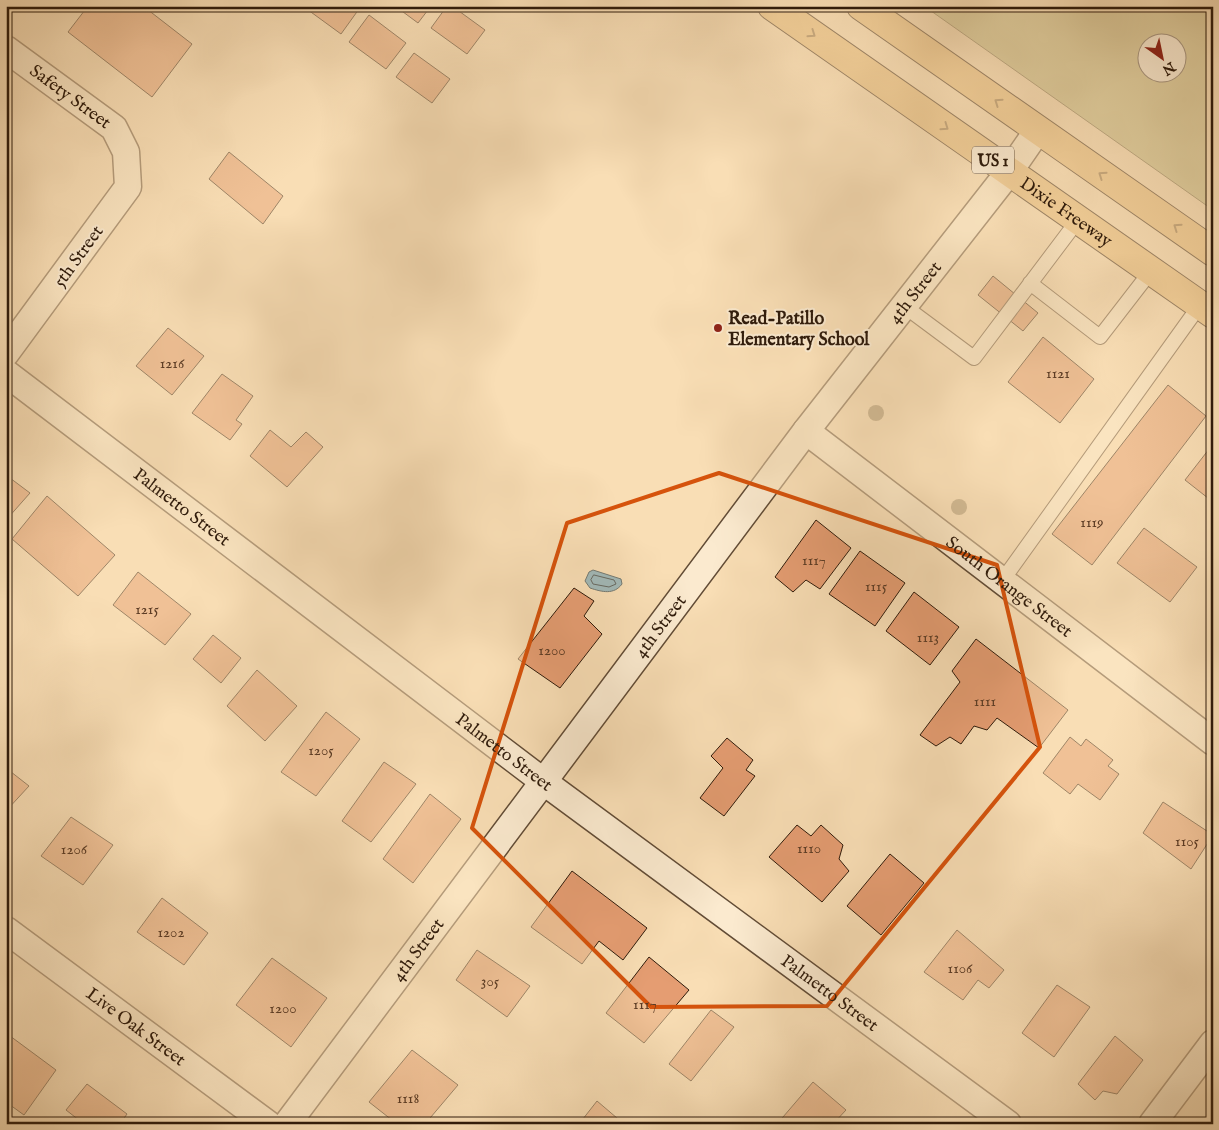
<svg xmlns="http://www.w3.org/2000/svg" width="1219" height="1130" viewBox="0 0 1219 1130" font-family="'IM FELL English',serif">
<rect width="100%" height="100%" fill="#f9deb5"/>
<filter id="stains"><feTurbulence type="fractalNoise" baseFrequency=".004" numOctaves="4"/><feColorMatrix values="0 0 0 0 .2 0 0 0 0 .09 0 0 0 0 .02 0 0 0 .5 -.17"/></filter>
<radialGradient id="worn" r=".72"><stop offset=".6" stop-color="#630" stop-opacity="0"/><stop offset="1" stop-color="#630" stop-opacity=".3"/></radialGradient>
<path fill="#c5bf88" stroke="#7a6d4a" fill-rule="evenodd" d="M 924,6 L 1213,6 L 1213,210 ZM 1146,42 L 1176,42 L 1176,72 L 1146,72 Z"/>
<path fill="#a2b9b8" stroke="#747a73" d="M 593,570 L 621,579 L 622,584 C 614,595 602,592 590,588 L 585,581 L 589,572 Z"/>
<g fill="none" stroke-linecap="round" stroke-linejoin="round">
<path stroke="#686a62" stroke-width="1" d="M 594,575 L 614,580 L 616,584 L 609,587 L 593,584 L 591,580 Z"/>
</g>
<path fill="#e59d72" stroke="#2f1b0b" d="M 88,6 L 143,6 L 192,44 L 152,97 L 68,32 Z
M 355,6 L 359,9 L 341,34 L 304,7 Z
M 395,6 L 431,6 L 418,23 Z
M 447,6 L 452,6 L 485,30 L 467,54 L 431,28 Z
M 369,15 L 406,43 L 386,69 L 349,42 Z
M 414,53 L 450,79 L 432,103 L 396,77 Z
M 229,152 L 283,196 L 263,224 L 209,179 Z
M 993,276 L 1038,313 L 1023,331 L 978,295 Z
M 168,328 L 204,356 L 172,395 L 136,366 Z
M 1043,337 L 1094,379 L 1060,423 L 1008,382 Z
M 222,374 L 253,396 L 236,420 L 242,424 L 230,440 L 192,413 Z
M 1168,385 L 1206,416 L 1092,565 L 1052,534 Z
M 270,430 L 291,447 L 306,432 L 323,447 L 287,487 L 250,456 Z
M 1213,444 L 1213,502 L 1185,480 Z
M 6,475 L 30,493 L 7,519 L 6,518 Z
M 47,496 L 115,555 L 78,596 L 12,539 Z
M 816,520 L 851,548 L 820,589 L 806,580 L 793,592 L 775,577 Z
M 1144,528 L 1197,567 L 1170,602 L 1117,563 Z
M 860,551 L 905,583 L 875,626 L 829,594 Z
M 138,572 L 191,614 L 165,645 L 113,605 Z
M 574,588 L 594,601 L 584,616 L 602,634 L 560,688 L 518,659 Z
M 914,592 L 959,627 L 930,665 L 886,631 Z
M 213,635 L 241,658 L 221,683 L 193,659 Z
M 976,639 L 1068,710 L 1039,748 L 997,718 L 987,730 L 974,726 L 961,744 L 950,737 L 936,746 L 920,735 L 960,682 L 952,671 Z
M 257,670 L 297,706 L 265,741 L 227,706 Z
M 326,712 L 360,739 L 316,796 L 281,772 Z
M 1070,737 L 1081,746 L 1086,739 L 1113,760 L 1108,766 L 1119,774 L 1100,800 L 1078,784 L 1070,794 L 1043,773 Z
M 727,738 L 753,760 L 746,770 L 755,776 L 724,816 L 700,798 L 723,768 L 711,756 Z
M 384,762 L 416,784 L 371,842 L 342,821 Z
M 6,768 L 29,786 L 6,811 Z
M 430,794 L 461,819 L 413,883 L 383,859 Z
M 1163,802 L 1213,835 L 1191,869 L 1143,833 Z
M 71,817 L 113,845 L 83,885 L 41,856 Z
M 797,825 L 811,836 L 821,825 L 843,845 L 839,859 L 849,871 L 822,902 L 769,857 Z
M 890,854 L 924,883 L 881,935 L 847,906 Z
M 572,871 L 647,928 L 623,960 L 599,941 L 582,964 L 531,927 Z
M 162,898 L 208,933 L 184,965 L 137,932 Z
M 957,930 L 1004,970 L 989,988 L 978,980 L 963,1000 L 924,972 Z
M 477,950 L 530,986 L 507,1017 L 456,980 Z
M 649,957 L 689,990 L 644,1043 L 606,1013 Z
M 272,958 L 327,998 L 291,1047 L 236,1005 Z
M 1057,985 L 1090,1007 L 1054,1057 L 1022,1033 Z
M 711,1010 L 734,1027 L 691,1081 L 669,1064 Z
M 6,1033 L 56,1070 L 24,1115 L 6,1102 Z
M 1115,1036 L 1143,1060 L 1117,1094 L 1103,1091 L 1095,1100 L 1078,1084 Z
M 412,1050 L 458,1085 L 425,1124 L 397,1124 L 369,1102 Z
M 813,1082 L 846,1110 L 833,1124 L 777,1124 Z
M 87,1084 L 127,1114 L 120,1124 L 84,1124 L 66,1110 Z
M 597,1101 L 624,1124 L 579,1124 Z"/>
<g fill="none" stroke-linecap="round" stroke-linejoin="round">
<g stroke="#624c36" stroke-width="16">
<path id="service" d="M 1030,283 L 1100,337 L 1151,271
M 904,306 L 974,358 L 1078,220
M 1002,581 L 1200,305"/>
</g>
<g stroke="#624c36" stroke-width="29">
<g id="minor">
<path id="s1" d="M 6,49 L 114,128 L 126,152 L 128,187 L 6,353"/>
<path id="s2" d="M 6,373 L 544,782 L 1008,1124"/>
<path id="s3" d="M 806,431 L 1213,742"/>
<path id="s4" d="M 6,930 L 268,1124"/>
<path id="s5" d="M 287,1124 L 806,431 L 1009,172 L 1038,130"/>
<path d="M 1152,1124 L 1213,1043"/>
</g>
</g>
<g stroke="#2f1b0b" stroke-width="30">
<g id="primary">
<path id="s6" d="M 772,6 L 1213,314"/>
<path d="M 861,6 L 1213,252"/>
</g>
</g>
<use href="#service" stroke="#fbeacf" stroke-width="14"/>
<use href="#minor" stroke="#fbeacf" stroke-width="26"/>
<use href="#primary" stroke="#ecbf7a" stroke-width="28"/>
</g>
<g fill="#a38e6c">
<circle cx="876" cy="413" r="8"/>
<circle cx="959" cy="507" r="8"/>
</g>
<defs><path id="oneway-chevron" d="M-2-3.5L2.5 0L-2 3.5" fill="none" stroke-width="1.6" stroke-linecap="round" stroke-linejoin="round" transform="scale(1.25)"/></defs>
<g stroke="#8e6d42">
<use href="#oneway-chevron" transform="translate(812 34) rotate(35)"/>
<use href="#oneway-chevron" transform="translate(998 102) rotate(-145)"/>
<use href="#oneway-chevron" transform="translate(945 127) rotate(35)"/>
<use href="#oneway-chevron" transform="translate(1102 175) rotate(-145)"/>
<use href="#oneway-chevron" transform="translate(1177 227) rotate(-145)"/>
</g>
<path d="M0 0H1219V1130H0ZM 719,473 L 997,565 L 1040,747 L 827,1006 L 651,1007 L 472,828 L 567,523 Z" fill="#f9deb5" fill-opacity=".55" fill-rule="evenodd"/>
<path fill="none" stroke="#d6530c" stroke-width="4" stroke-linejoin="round" d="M 719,473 L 997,565 L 1040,747 L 827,1006 L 651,1007 L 472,828 L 567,523 Z"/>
<circle fill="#8f2418" stroke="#fbeacf" stroke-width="2" cx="718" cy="328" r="5"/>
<g text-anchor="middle" stroke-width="4" stroke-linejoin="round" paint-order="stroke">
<g font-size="15" fill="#5c3c25">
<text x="172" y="368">1216</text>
<text x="1058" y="378">1121</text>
<text x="1092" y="527">1119</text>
<text x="814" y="565">1117</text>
<text x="876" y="591">1115</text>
<text x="147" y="614">1215</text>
<text x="928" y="642">1113</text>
<text x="552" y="655">1200</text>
<text x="985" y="706">1111</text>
<text x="321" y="755">1205</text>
<text x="1187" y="846">1105</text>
<text x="809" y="853">1110</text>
<text x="74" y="854">1206</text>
<text x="171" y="937">1202</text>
<text x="960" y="973">1106</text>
<text x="490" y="986">305</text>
<text x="645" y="1009">1117</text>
<text x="283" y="1013">1200</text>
<text x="408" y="1103">1118</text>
</g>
<rect fill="#fbeacf" stroke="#6c5946" stroke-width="1" x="972" y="146.5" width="42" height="27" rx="4"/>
<g font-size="16" font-weight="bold" fill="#2f1b0b">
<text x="993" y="166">US 1</text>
</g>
<g font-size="18" fill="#2f1b0b" stroke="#fbeacf">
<text dy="6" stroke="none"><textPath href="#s1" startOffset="80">Safety Street</textPath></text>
<text dy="6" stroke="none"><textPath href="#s6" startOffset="359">Dixie Freeway</textPath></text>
<text transform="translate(78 256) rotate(-54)" y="6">5th Street</text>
<text dy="6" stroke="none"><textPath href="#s5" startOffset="1042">4th Street</textPath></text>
<text dy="6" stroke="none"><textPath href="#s2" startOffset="221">Palmetto Street</textPath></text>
<text dy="6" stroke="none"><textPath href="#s3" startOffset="256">South Orange Street</textPath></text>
<text dy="6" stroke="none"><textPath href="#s5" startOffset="622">4th Street</textPath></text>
<text dy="6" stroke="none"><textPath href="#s2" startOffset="626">Palmetto Street</textPath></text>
<text dy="6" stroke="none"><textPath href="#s5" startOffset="218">4th Street</textPath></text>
<text dy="6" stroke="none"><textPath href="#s2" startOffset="1031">Palmetto Street</textPath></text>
<text dy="6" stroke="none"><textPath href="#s4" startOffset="162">Live Oak Street</textPath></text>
</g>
<g font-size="18" font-weight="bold" fill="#2f1b0b" stroke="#fbeacf" text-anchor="start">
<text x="728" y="324">Read-Patillo<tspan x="728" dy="21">Elementary School</tspan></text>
</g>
</g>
<rect width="1219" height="1130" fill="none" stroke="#f9deb5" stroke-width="25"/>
<rect x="8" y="8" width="1204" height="1115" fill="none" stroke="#2f1b0b" stroke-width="2.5"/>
<rect x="12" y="12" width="1194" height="1105" fill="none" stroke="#2f1b0b"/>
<g transform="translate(1162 58) rotate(147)"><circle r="24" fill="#fbeacf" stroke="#a99781"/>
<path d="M0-4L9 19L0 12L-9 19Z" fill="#8f2418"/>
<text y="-8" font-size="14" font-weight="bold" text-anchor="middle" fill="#2f1b0b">N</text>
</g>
<rect width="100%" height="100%" filter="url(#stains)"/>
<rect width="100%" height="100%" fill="url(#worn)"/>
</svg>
